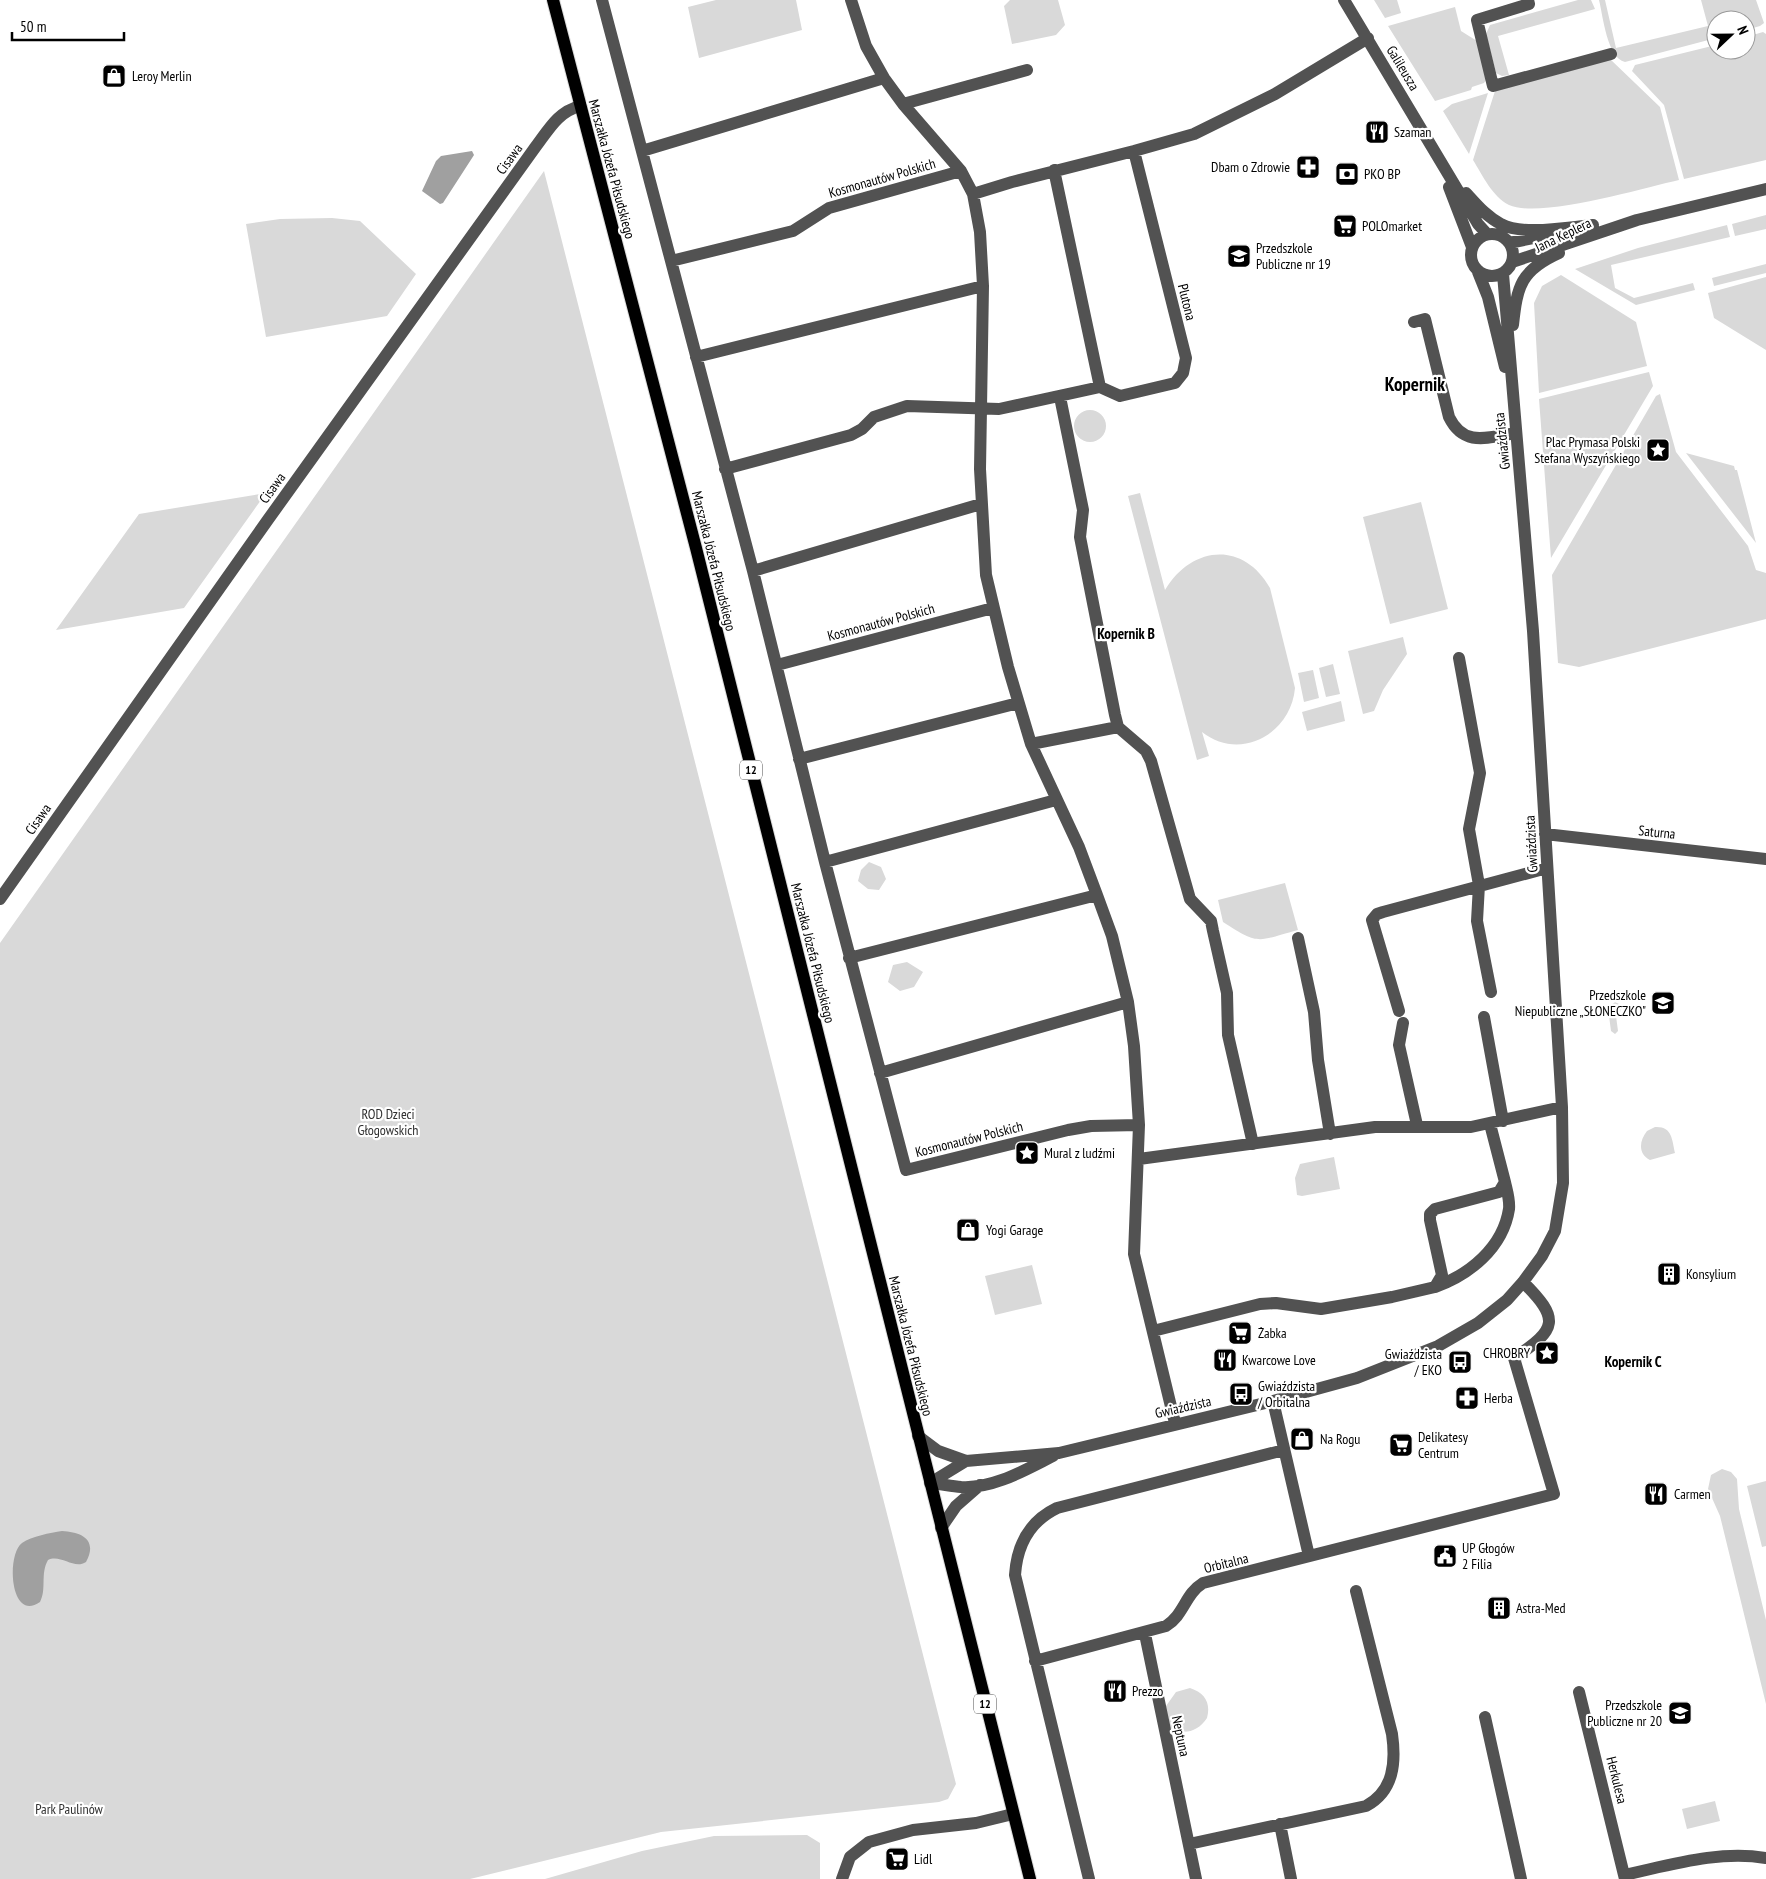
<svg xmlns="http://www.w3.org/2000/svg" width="1766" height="1879" viewBox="0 0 1766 1879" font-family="'PT Sans Narrow',sans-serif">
<rect width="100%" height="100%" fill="#fff"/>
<path fill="#d9d9d9" d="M 716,0 L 796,0 L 802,30 L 699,58 L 688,7 Z
M 1010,0 L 1058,0 L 1065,25 L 1056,35 L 1012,44 L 1004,6 Z
M 1374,0 L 1397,0 L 1401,13 L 1385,18 Z
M 1578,0 L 1591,0 L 1595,9 L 1498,36 L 1509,75 L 1502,76 L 1496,73 L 1486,34 L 1490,25 Z
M 1599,0 L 1605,0 L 1616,48 L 1708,26 L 1701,0 L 1756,0 L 1764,23 L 1760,26 L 1746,30 L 1746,20 L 1716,20 L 1716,38 L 1625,62 C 1607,58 1603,16 1599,0 Z
M 1455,7 L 1461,31 L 1477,41 L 1486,80 L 1484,83 L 1472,87 L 1471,90 L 1435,101 L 1388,26 Z
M 1763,32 L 1766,34 L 1766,160 L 1684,179 L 1664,105 L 1632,71 L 1635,65 L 1716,45 L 1716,50 L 1746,50 L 1746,37 Z
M 1610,59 L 1660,107 L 1679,180 C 1643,188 1540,219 1509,205 C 1492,196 1483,176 1473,160 L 1495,91 Z
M 1488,93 L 1469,154 L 1443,111 L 1452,104 Z
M 544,171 L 956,1784 L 948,1799 L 939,1802 L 661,1832 L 470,1879 L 0,1879 L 0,943 Z
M 1766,215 L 1766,229 L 1735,236 L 1732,224 Z
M 332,218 L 360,221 L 416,274 L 387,316 L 266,337 L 246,224 L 280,219 Z
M 1727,225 L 1730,237 L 1611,265 L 1615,288 L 1634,298 L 1693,283 L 1695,290 L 1636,305 L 1575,269 L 1638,248 Z
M 1766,264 L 1766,273 L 1714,286 L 1712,278 Z
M 1561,275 L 1636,322 L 1647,366 L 1539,393 L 1534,303 L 1542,286 Z
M 1766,277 L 1766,350 L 1714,318 L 1708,293 Z
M 1649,372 L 1653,386 L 1551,558 L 1539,399 Z
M 1660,394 L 1676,452 L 1748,546 L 1756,570 L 1766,573 L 1766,619 L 1579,667 L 1558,663 L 1552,575 L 1656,396 Z
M1074 426a16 16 0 1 1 32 0a16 16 0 1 1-32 0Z
M 1686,453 L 1734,466 L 1735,470 L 1737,470 L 1756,543 Z
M 266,493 L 184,608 L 56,630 L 139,514 Z
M 1140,493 L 1165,590 C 1191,546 1243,540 1270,588 L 1295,688 C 1291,734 1240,762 1202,732 L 1209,756 L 1197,760 L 1128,496 Z
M 1421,502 L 1448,609 L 1390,624 L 1363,517 Z
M 1403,637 L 1407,654 L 1383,690 L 1374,711 L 1363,714 L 1348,651 Z
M 1333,664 L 1340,694 L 1326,697 L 1319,668 Z
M 1313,670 L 1319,698 L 1304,702 L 1298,673 Z
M 1341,701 L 1345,721 L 1307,731 L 1302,712 Z
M 869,862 L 881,867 L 886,879 L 879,890 L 868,889 L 858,881 L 861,870 Z
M 1285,883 L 1298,930 C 1257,941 1260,946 1223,922 L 1218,900 Z
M 907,962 L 923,972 L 914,987 L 900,991 L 888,982 L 893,965 Z
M 1615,1002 L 1621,1005 L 1620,1013 L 1616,1016 L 1618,1031 L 1615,1034 L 1611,1031 L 1608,1008 Z
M 1655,1127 C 1672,1126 1672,1139 1675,1153 L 1650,1160 C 1638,1154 1639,1141 1647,1131 Z
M 1334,1157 L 1340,1189 L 1302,1196 L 1297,1195 L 1295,1178 L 1300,1164 Z
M 1032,1265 L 1042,1304 L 995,1315 L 985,1276 Z
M 1722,1469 L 1731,1472 L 1737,1479 L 1739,1509 L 1766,1620 L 1766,1704 L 1720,1516 L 1708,1489 L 1711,1475 Z
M 1766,1481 L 1766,1546 L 1762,1547 L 1747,1486 Z
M 1190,1688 C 1205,1693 1211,1703 1207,1718 C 1197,1733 1182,1736 1167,1726 L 1166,1706 L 1176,1692 Z
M 1715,1801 L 1720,1821 L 1687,1829 L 1682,1809 Z
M 807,1835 L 820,1843 L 820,1879 L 545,1879 L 642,1851 L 714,1836 Z"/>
<path fill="#a0a0a0" d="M 472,151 L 474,155 L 443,203 L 440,204 L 422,191 L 436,161 L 441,156 Z
M 62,1531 C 82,1532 98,1540 86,1562 C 74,1570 61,1554 48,1560 C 40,1574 47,1589 40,1602 C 10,1623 6,1555 22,1543 C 32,1536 50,1533 62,1531 Z"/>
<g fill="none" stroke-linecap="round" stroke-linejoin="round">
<g stroke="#dbdbdb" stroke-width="14">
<path id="major" d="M 553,0 L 696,548 L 1030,1879"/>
</g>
<path stroke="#525252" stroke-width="12" d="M 602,0 L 753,571 L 825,862 L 906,1170 L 1068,1130 L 1091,1126 L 1139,1125
M 851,0 L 866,46 L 884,78 L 903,104 L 961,171 L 973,194 L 980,232 L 983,286 L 980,469 L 986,575 L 1008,667 L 1031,744 L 1079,847 L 1097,895 L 1112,936 L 1128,1002 L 1134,1046 L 1139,1125 L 1134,1254 L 1175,1423
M 1344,0 L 1478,224 L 1487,234
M 1528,0 L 1529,4 L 1477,20 L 1493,86 L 1611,54
M 903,104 L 1027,70
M 642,151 L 884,78
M 1054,170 L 1100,387
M 1449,187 L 1472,247
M 1466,193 C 1477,205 1487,217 1501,224 C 1523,236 1568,227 1593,225
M 973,194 L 1012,182 L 1134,151 L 1194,134 L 1275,94 L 1368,38
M1471 255a21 21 0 1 1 42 0a21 21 0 1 1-42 0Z
M 1509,243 L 1548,235
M 671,261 L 793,231 L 829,208 L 961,171
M 1512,262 L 1637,220 L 1766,189
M 1478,272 L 1488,297 L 1505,367
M 1414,322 L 1425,319 L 1449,417 C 1464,448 1489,437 1516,433
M 1513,325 C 1517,286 1521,270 1559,253
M 696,357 L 983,286
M 1060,397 L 1083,510 L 1080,537 L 1115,715 L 1118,727 L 1146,751 L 1151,761 L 1190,899 L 1211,921 L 1213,931 L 1227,993 L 1228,1035 L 1253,1144
M 725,469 L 851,435 L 862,429 L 874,417 L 907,406 L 999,409 L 1100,387 L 1120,396 L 1175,383 L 1183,373 L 1186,358 L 1134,151
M 753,571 L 981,504
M 1459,658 L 1480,773 L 1469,829 L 1479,885 L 1477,921 L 1491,992
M 777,665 L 993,608
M 1031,744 L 1118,727
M 799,759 L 1018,703
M 1545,834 L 1766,859
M 825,862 L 1056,800
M 0,899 L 267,521 L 534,149 C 548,131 557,112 580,106
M 1298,938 L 1314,1012 L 1318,1060 L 1330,1134
M 849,958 L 1097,895
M 1399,1011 L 1372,920 L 1377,914 L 1383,912 L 1547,868
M 1484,1017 L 1503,1121
M 1403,1023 L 1399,1045 L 1417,1125
M 880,1073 L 1128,1002
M 1139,1159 L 1375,1127 L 1471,1127 L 1562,1107
M 1435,1287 C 1469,1275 1503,1248 1509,1209 C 1510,1200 1507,1191 1505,1182
M 1153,1331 L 1260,1304 L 1276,1303 L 1321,1309 L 1392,1297 L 1435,1287 L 1442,1275 L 1430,1220 L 1430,1214 L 1435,1209 L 1499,1192 L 1505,1182 L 1490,1124
M 1273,1401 L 1309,1556
M 918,1436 L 938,1451 L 966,1461
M 930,1483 L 966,1461 L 1059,1453 L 1273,1401 L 1357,1378 L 1438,1346 L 1478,1323 L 1507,1300 L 1523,1282 L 1542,1256 L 1555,1231 L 1563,1183 L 1562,1107 L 1533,631 L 1503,274
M 930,1483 C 940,1484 951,1486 961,1487 C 993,1489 1025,1470 1053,1456
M 941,1528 L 956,1506 L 980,1485
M 1145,1634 L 1196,1879
M 1035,1661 L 1166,1626 C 1184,1615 1185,1594 1203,1583 L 1554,1494 L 1514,1358 C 1558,1329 1560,1319 1523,1282
M 1579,1692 L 1624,1875
M 1485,1717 L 1521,1879
M 1280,1824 L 1291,1879
M 1189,1844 L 1366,1806 C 1394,1791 1396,1762 1392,1734 L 1356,1591
M 842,1879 L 850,1857 L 869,1842 L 913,1830 L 976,1823 L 1013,1814
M 1089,1879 L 1015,1575 C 1017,1545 1030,1521 1057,1508 L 1284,1450
M 1625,1879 L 1624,1875 C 1671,1865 1719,1850 1766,1858"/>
<use href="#major" stroke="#000" stroke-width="12"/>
</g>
<defs>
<g id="shop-square" transform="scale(1.25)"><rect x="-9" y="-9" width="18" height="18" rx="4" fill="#000" stroke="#fff"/><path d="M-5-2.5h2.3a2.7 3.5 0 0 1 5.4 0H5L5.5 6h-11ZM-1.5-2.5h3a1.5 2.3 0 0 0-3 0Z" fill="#fff"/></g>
<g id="restaurant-square" transform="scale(1.25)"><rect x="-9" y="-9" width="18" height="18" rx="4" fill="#000" stroke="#fff"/><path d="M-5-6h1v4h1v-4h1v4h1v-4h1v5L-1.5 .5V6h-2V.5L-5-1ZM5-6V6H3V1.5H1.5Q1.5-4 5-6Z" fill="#fff"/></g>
<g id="pharmacy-square" transform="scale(1.25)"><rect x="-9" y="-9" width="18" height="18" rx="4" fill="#000" stroke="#fff"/><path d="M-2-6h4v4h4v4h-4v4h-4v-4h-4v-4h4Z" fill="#fff"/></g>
<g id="bank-square" transform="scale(1.25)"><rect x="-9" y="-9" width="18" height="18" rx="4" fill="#000" stroke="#fff"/><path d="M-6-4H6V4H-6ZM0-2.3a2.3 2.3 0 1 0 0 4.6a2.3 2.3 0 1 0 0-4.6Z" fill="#fff"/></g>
<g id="supermarket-square" transform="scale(1.25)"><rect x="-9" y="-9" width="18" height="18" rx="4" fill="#000" stroke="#fff"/><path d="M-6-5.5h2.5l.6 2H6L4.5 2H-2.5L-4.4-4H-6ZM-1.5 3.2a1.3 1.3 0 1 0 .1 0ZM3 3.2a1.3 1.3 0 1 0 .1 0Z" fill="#fff"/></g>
<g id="school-square" transform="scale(1.25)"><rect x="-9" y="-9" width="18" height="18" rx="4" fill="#000" stroke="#fff"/><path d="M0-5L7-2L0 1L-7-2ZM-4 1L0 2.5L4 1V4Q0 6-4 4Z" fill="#fff"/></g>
<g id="sight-square" transform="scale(1.25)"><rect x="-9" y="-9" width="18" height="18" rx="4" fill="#000" stroke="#fff"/><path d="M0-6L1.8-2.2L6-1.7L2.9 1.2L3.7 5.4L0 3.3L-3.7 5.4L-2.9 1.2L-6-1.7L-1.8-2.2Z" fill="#fff"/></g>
<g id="building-square" transform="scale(1.25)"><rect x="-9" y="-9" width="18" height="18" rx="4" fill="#000" stroke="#fff"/><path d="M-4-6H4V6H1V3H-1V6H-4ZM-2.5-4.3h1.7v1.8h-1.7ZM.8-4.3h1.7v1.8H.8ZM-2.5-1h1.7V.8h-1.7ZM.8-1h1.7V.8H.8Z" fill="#fff"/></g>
<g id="bus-square" transform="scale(1.25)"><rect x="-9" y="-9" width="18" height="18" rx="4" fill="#000" stroke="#fff"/><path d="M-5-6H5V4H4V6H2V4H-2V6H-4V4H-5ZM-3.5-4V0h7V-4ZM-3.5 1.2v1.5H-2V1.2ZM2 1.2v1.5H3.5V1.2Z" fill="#fff"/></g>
<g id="civic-square" transform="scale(1.25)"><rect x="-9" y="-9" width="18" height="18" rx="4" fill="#000" stroke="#fff"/><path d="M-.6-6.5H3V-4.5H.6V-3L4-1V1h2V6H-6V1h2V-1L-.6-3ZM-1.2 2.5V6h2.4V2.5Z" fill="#fff"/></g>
</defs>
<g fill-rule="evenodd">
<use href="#shop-square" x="114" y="76"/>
<use href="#restaurant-square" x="1377" y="132"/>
<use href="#pharmacy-square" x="1308" y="167"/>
<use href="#bank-square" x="1347" y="174"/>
<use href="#supermarket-square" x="1345" y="226"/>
<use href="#school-square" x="1239" y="256"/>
<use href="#sight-square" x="1658" y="450"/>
<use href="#school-square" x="1663" y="1003"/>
<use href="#sight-square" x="1027" y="1153"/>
<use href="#shop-square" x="968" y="1230"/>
<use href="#building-square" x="1669" y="1274"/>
<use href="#supermarket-square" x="1240" y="1333"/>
<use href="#sight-square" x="1547" y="1353"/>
<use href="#restaurant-square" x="1225" y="1360"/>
<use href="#bus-square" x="1460" y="1362"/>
<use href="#bus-square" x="1241" y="1394"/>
<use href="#pharmacy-square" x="1467" y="1398"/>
<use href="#shop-square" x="1302" y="1439"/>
<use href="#supermarket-square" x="1401" y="1445"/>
<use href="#restaurant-square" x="1656" y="1494"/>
<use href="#civic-square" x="1445" y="1556"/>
<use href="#building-square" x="1499" y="1608"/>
<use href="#restaurant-square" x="1115" y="1691"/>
<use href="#school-square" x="1680" y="1713"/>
<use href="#supermarket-square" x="897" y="1859"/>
</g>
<g text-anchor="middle" stroke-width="4.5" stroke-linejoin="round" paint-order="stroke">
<g fill="#fff" stroke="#4c4c4c" stroke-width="1">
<rect x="740" y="760.5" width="22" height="19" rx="4"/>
<rect x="974" y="1694.5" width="22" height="19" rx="4"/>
</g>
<g font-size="12" font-weight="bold" fill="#000">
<text x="751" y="774">12</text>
<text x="985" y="1708">12</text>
</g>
<g font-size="14" fill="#000" stroke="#fff">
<text transform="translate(1403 68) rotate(59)" y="5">Galileusza</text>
<text transform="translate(509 159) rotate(-54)" y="5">Cisawa</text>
<text transform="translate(612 169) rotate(75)" y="5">Marszałka Józefa Piłsudskiego</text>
<text transform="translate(882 178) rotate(-16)" y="5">Kosmonautów Polskich</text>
<text transform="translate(1563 235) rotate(-26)" y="5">Jana Keplera</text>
<text transform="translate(1187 302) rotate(76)" y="5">Plutona</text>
<text transform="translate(1502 441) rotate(-96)" y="5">Gwiaździsta</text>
<text transform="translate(272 488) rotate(-54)" y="5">Cisawa</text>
<text transform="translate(714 561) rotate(76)" y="5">Marszałka Józefa Piłsudskiego</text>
<text transform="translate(881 622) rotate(-15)" y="5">Kosmonautów Polskich</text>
<text transform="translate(38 819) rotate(-55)" y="5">Cisawa</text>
<text transform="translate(1657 832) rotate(6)" y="5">Saturna</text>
<text transform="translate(1531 844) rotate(-93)" y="5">Gwiaździsta</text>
<text transform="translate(813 953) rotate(76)" y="5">Marszałka Józefa Piłsudskiego</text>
<text transform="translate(969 1139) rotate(-14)" y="5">Kosmonautów Polskich</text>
<text transform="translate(911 1346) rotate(76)" y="5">Marszałka Józefa Piłsudskiego</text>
<text transform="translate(1183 1407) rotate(-13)" y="5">Gwiaździsta</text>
<text transform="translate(1226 1563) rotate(-14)" y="5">Orbitalna</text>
<text transform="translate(1181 1736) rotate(78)" y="5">Neptuna</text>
<text transform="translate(1617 1780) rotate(76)" y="5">Herkulesa</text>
</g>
<g font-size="14" fill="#000" stroke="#fff" text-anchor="start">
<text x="132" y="81">Leroy Merlin</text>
<text x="1394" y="137">Szaman</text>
<text x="1290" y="172" text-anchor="end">Dbam o Zdrowie</text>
<text x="1364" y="179">PKO BP</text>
<text x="1362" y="231">POLOmarket</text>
<text x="1256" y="253">Przedszkole<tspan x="1256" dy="16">Publiczne nr 19</tspan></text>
<text x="1640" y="447" text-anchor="end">Plac Prymasa Polski<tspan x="1640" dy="16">Stefana Wyszyńskiego</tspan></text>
<text x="1646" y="1000" text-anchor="end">Przedszkole<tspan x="1646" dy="16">Niepubliczne „SŁONECZKO"</tspan></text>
<text x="1044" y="1158">Mural z ludźmi</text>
<text x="986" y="1235">Yogi Garage</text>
<text x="1686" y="1279">Konsylium</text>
<text x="1258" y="1338">Żabka</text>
<text x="1530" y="1358" text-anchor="end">CHROBRY</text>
<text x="1442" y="1359" text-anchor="end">Gwiaździsta<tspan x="1442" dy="16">/ EKO</tspan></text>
<text x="1242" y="1365">Kwarcowe Love</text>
<text x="1258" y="1391">Gwiaździsta<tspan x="1258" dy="16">/ Orbitalna</tspan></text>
<text x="1484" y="1403">Herba</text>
<text x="1418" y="1442">Delikatesy<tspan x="1418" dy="16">Centrum</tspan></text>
<text x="1320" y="1444">Na Rogu</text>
<text x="1674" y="1499">Carmen</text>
<text x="1462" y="1553">UP Głogów<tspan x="1462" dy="16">2 Filia</tspan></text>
<text x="1516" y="1613">Astra-Med</text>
<text x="1132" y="1696">Prezzo</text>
<text x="1662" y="1710" text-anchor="end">Przedszkole<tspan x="1662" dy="16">Publiczne nr 20</tspan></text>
<text x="914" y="1864">Lidl</text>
</g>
<g font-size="14" fill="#303030" stroke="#fff">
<text x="388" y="1119">ROD Dzieci<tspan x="388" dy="16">Głogowskich</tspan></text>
<text x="69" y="1814">Park Paulinów</text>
</g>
<g font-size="15" font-weight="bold" fill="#000" stroke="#fff">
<text x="1126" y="639">Kopernik B</text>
<text x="1633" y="1367">Kopernik C</text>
</g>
<g font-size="19" font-weight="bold" fill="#000" stroke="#fff">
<text x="1415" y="391">Kopernik</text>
</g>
</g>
<g transform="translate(1731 35) rotate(68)"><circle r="24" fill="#ffffff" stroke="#999999"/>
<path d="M0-4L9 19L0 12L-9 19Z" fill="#000000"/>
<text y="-8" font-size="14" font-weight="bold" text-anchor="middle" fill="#000000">N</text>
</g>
<path d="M12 32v8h112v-8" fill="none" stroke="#000000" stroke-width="2.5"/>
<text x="20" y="32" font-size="15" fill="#000000" stroke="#ffffff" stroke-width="4" paint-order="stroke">50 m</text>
</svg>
